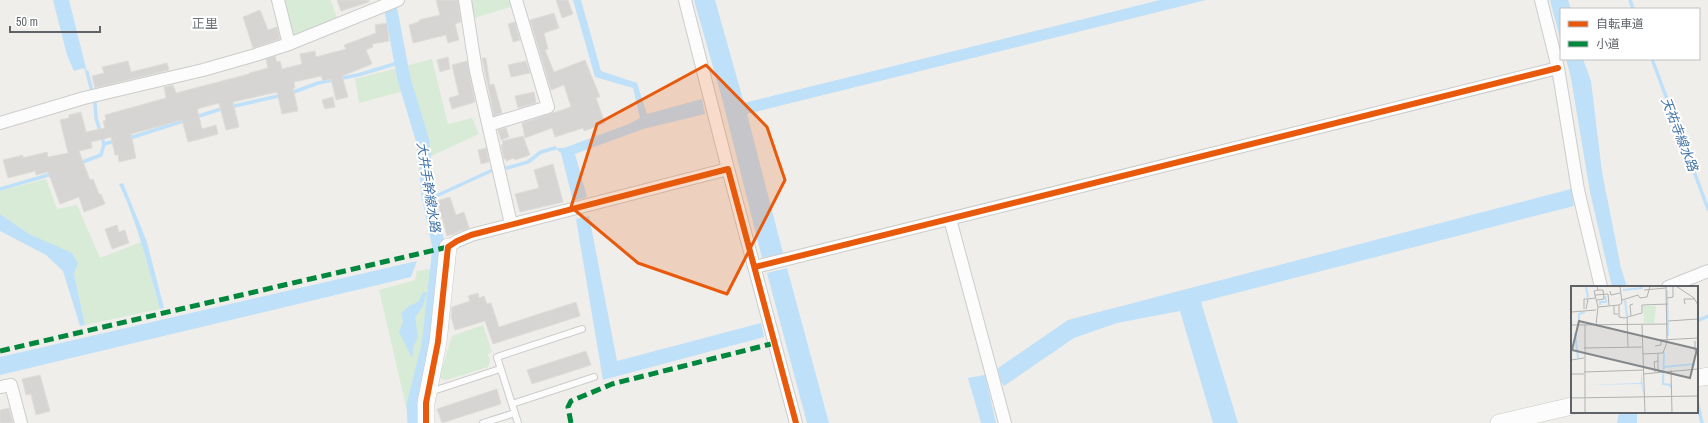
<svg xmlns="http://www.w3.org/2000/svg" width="1708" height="423" viewBox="0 0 1708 423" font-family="'Archivo Narrow','Noto Sans JP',sans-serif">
<rect width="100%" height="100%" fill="#efeeea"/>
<path fill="#d8ebd6" d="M 281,0 L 331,0 L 337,19 L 291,39 Z
M 470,0 L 512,0 L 514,6 L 474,18 Z
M 432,59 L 448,124 L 472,118 L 479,134 L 427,158 L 426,142 L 411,89 L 359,103 L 355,79 Z
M 46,179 L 57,209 L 77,205 L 100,258 L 141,242 L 160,309 L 85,325 L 74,274 L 72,254 L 29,234 L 0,214 L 0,191 Z
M 435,268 L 424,348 L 408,415 L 379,290 L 415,280 L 417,271 Z
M 483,325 L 492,352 L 488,354 L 490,362 L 488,367 L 446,380 L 439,378 L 452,336 Z"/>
<path fill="#bfe0f9" d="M 53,0 L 69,0 L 87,72 L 83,68 L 74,71 L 67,55 Z
M 573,0 L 581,0 L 601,71 L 637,83 L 647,114 L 702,99 L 705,114 L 643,129 L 575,154 L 587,197 L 573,201 L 561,153 L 555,148 L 564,148 L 629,124 L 640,118 L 633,88 L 595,77 Z
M 694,0 L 715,0 L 744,103 L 1160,0 L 1206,0 L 747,114 L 783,253 L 762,258 L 723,102 Z
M 1550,0 L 1568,0 L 1571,9 L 1561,9 L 1561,42 Z
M 1566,59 L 1583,59 L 1591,81 L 1602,172 L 1621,268 L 1627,287 L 1612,287 L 1590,192 L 1571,78 Z
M 123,183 L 147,242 L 164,308 L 160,309 C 148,267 138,224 119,184 Z
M 1571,189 L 1574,206 L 1201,302 L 1238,423 L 1213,423 L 1180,311 L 1117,323 L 1074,338 L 1004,386 L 1000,379 L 998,368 L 1068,320 Z
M 0,214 L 29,234 L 72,253 L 78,263 L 74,274 L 85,325 L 80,326 L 63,271 L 46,255 L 0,231 Z
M 589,216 L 617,361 L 761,323 L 764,337 L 603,380 L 576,219 Z
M 417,261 L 411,277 L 0,375 L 0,357 Z
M 787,268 L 829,423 L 807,423 L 767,273 Z
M 423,292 L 427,293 L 422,308 L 415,317 L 418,337 L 414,345 L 412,358 L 399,332 L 403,321 L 401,313 L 409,306 L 418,302 Z
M 985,375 L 996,423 L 981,423 L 968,378 Z
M 1619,412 L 1637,412 L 1637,423 L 1617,423 Z"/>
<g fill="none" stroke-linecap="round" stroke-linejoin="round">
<path stroke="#bfe0f9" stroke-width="3.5" d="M 1630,0 L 1633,9
M 1652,59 L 1708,209
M 87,72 L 95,103 L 96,118 L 104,144
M 291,93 L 318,83 L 358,75 L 401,62
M 230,107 L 283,95
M 196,117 L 224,108
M 127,139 L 186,120
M 80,163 L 101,155 L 104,144 L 115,141
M 507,168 L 528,162 L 541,152 L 555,148
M 0,189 L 52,174
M 436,196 L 495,169
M 1697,321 L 1708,316
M 1697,401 L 1702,423"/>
<path stroke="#bfe0f9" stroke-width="13" d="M 389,0 L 404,79 L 423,142 L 428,196 L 439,248 L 428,345 L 413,405 L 414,423"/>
</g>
<path fill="#d6d5d3" stroke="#deddd9" d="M 337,0 L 369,0 L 369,2 L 341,11 Z
M 436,0 L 458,0 L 461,22 L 455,24 L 459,40 L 448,43 L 446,35 L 413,43 L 409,25 L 419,22 L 419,20 L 440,15 Z
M 556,0 L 568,0 L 573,14 L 562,18 Z
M 260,10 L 268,30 L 277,27 L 280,39 L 253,48 L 243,17 Z
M 554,13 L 559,28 L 544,33 L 548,49 L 545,50 L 554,72 L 585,60 L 600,97 L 596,98 L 605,123 L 584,131 L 583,128 L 555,137 L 552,128 L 525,138 L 522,123 L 571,107 L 564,85 L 551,90 L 530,20 Z
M 515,22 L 520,40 L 513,42 L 508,24 Z
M 387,23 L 389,41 L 372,44 L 373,47 L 366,50 L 372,64 L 342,76 L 348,97 L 336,100 L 331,79 L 323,81 L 321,76 L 294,82 L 295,88 L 293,88 L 298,111 L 282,114 L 277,92 L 233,102 L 239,127 L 226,130 L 219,103 L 197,109 L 202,129 L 216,125 L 218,134 L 204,138 L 188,142 L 182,120 L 131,134 L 136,158 L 119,162 L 118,155 L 115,155 L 111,137 L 91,142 L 92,148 L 79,151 L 90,180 L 93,179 L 99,194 L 101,194 L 105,204 L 84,212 L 79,197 L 60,204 L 48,172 L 36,175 L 35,171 L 8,178 L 3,160 L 23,155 L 23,158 L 47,152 L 48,157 L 68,153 L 60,120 L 69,118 L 69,115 L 81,112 L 86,132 L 105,128 L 103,121 L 106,120 L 105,115 L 166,98 L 164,87 L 173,85 L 176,93 L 249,74 L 249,73 L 268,68 L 266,59 L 275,56 L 277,62 L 280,61 L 282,69 L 302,64 L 300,54 L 315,51 L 316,57 L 346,49 L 344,45 L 376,33 L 375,25 Z
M 448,57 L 450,69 L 440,72 L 437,60 Z
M 482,58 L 486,58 L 490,85 L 494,84 L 502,113 L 494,116 Z
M 128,61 L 131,72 L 167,63 L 169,70 L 95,88 L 92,76 L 104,73 L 102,67 Z
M 467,61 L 475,102 L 452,109 L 449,98 L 459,95 L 452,65 Z
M 526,61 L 530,73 L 511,77 L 508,65 Z
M 534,92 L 536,103 L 518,108 L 515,96 Z
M 333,97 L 335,107 L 325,109 L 322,100 Z
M 506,128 L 509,137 L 501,140 L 498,130 Z
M 523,136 L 530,155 L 515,160 L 514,158 L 506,161 L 506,159 L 504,159 L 501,145 L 503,144 L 502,141 Z
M 486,148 L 489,162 L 481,164 L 478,150 Z
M 553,164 L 563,202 L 520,212 L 515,194 L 539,188 L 534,170 Z
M 450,197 L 456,215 L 464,212 L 469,228 L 447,236 L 437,201 Z
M 117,225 L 119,232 L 125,230 L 129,243 L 112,249 L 105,229 Z
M 478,293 L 479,298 L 484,296 L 487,304 L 491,303 L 499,327 L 576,302 L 580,316 L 493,344 L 485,321 L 455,330 L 451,316 L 452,307 L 470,301 L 468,296 Z
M 586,351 L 591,365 L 532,384 L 527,370 Z
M 40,375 L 50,411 L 36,415 L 31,394 L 26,395 L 22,379 Z
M 497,389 L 501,404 L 442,423 L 437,409 Z
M 9,408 L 13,423 L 0,423 L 0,410 Z"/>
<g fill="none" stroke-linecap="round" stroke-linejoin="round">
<g stroke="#cbcccc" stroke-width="8">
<path id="lane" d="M 430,392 L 500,369
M 512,404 L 594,377
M 483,423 L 515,413
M 518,423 L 497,357 L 582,329"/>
</g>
<g stroke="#cbcccc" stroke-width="14">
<path id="street" d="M 278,0 L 289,44
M 465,0 L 476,71 L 511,224
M 685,0 L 728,169
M 1541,0 L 1558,68 L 1578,190 L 1601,287
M 0,123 L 84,98 L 203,70 L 252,56 L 289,44 L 398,0
M 489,125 L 548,107 L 516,0
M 950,219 L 1005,423
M 448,247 L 457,241 L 471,235 L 728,169 L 796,423
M 755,267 L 1558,68
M 1668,287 L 1708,271
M 0,387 L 11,385 L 21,423"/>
</g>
<g stroke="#cacacb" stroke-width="18">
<path id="secondary" d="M 1697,378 L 1708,376
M 426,423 L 426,403 L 438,342 L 448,247
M 1499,423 L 1572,406"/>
</g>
<use href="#lane" stroke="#fdfcfc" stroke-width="6"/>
<use href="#street" stroke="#fdfcfc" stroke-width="12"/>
<use href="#secondary" stroke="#fdfcfc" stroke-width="17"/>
<path stroke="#00873e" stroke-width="5" stroke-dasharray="10 5" stroke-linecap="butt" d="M 0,351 L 448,247
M 571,423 L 568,407 L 571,401 L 612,384 L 775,343"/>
<g stroke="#fff" stroke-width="8">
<path id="cycleway" d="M 755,267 L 1558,68
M 426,423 L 426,403 L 438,342 L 448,247 L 457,241 L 471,235 L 728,169 L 796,423"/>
</g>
<use href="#cycleway" stroke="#e8590c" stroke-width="6"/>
</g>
<path fill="#e8590c" fill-opacity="0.2" stroke="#e8590c" stroke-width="3" stroke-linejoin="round" d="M 706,65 L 767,127 L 785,180 L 727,294 L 638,263 L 571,207 L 597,124 Z"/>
<g text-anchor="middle" stroke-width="4" stroke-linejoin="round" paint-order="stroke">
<g font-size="13" fill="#70757a" stroke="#fff">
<text x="205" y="28">正里</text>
</g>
<g font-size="13" font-style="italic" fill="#4174aa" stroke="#fff">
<text transform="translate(1680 134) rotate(69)" y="5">天祐寺線水路</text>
<text transform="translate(429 187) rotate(81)" y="5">大井手幹線水路</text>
</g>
</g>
<g transform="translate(1571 286)">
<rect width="127" height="127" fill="#efeeea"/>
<path d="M 72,20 L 85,20 L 83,37 L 73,37 Z" fill="#d8ebd6"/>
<path d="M 70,85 L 73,110 L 70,98 L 14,99 L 70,97 Z" fill="#bfe0f9"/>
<path fill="none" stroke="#bfe0f9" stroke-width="2" d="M 15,0 L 17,12M 52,4 L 72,2M 96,4 L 97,50M 54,14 L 56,30M 29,19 L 29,16 L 35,16 L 34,10M 8,37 L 8,28 L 14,26M 4,47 L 7,72M 93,67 L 92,98 L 99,99 L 100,102M 92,81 L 124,78"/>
<path fill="none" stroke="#b1b2b2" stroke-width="1" d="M 105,0 L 123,12 L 127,19M 73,4 L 95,2M 39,5 L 40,9 L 49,7M 24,9 L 37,8 L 38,19M 96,12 L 102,11 L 102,0M 26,14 L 33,13 L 32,4 L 27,4M 51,14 L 67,9 L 69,12 L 76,11 L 79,0M 114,18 L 113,13 L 124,13M 43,19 L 43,28 L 47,28M 48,19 L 51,17 L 49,0M 27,21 L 48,19 L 48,31 L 53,32 L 71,27 L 71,19 L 97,18M 13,23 L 13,13 L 17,13M 15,23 L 17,13 L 24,12M 0,26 L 25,24M 60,30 L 59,19 L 62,18M 56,31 L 57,61M 97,35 L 127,33M 0,39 L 97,38M 14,39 L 14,127M 25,39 L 27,21 L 23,5 L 27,4 L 26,0M 71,39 L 72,68 L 92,67 L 96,56 L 95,0M 124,55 L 124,65 L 127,65M 84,60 L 90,59 L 90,54 L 127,52M 13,62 L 71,61M 72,68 L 74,127M 0,74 L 13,72M 100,84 L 101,127M 13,86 L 72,84M 84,86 L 83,76 L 87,75M 87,86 L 87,68M 0,88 L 13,88M 72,88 L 127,83M 0,112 L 127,110"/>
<path fill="#84888a" fill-opacity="0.15" stroke="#84888a" stroke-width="2" d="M 8,35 L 126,63 L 119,92 L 1,64 Z"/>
<rect width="127" height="127" fill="none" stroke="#5f6368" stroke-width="2"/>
</g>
<rect x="1560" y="8" width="140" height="52" fill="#ffffff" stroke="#bfc1c3"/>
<rect x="1568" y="21" width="20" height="6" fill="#e8590c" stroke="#bfc1c3"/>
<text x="1596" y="28" font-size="12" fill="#5f6368">自転車道</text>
<rect x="1568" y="41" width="20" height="6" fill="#00873e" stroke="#bfc1c3"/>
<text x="1596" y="48" font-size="12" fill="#5f6368">小道</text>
<path d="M10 26v6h90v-6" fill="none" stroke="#5f6368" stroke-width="2"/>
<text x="16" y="26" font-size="12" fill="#5f6368" stroke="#ffffff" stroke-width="3" paint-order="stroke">50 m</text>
</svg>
